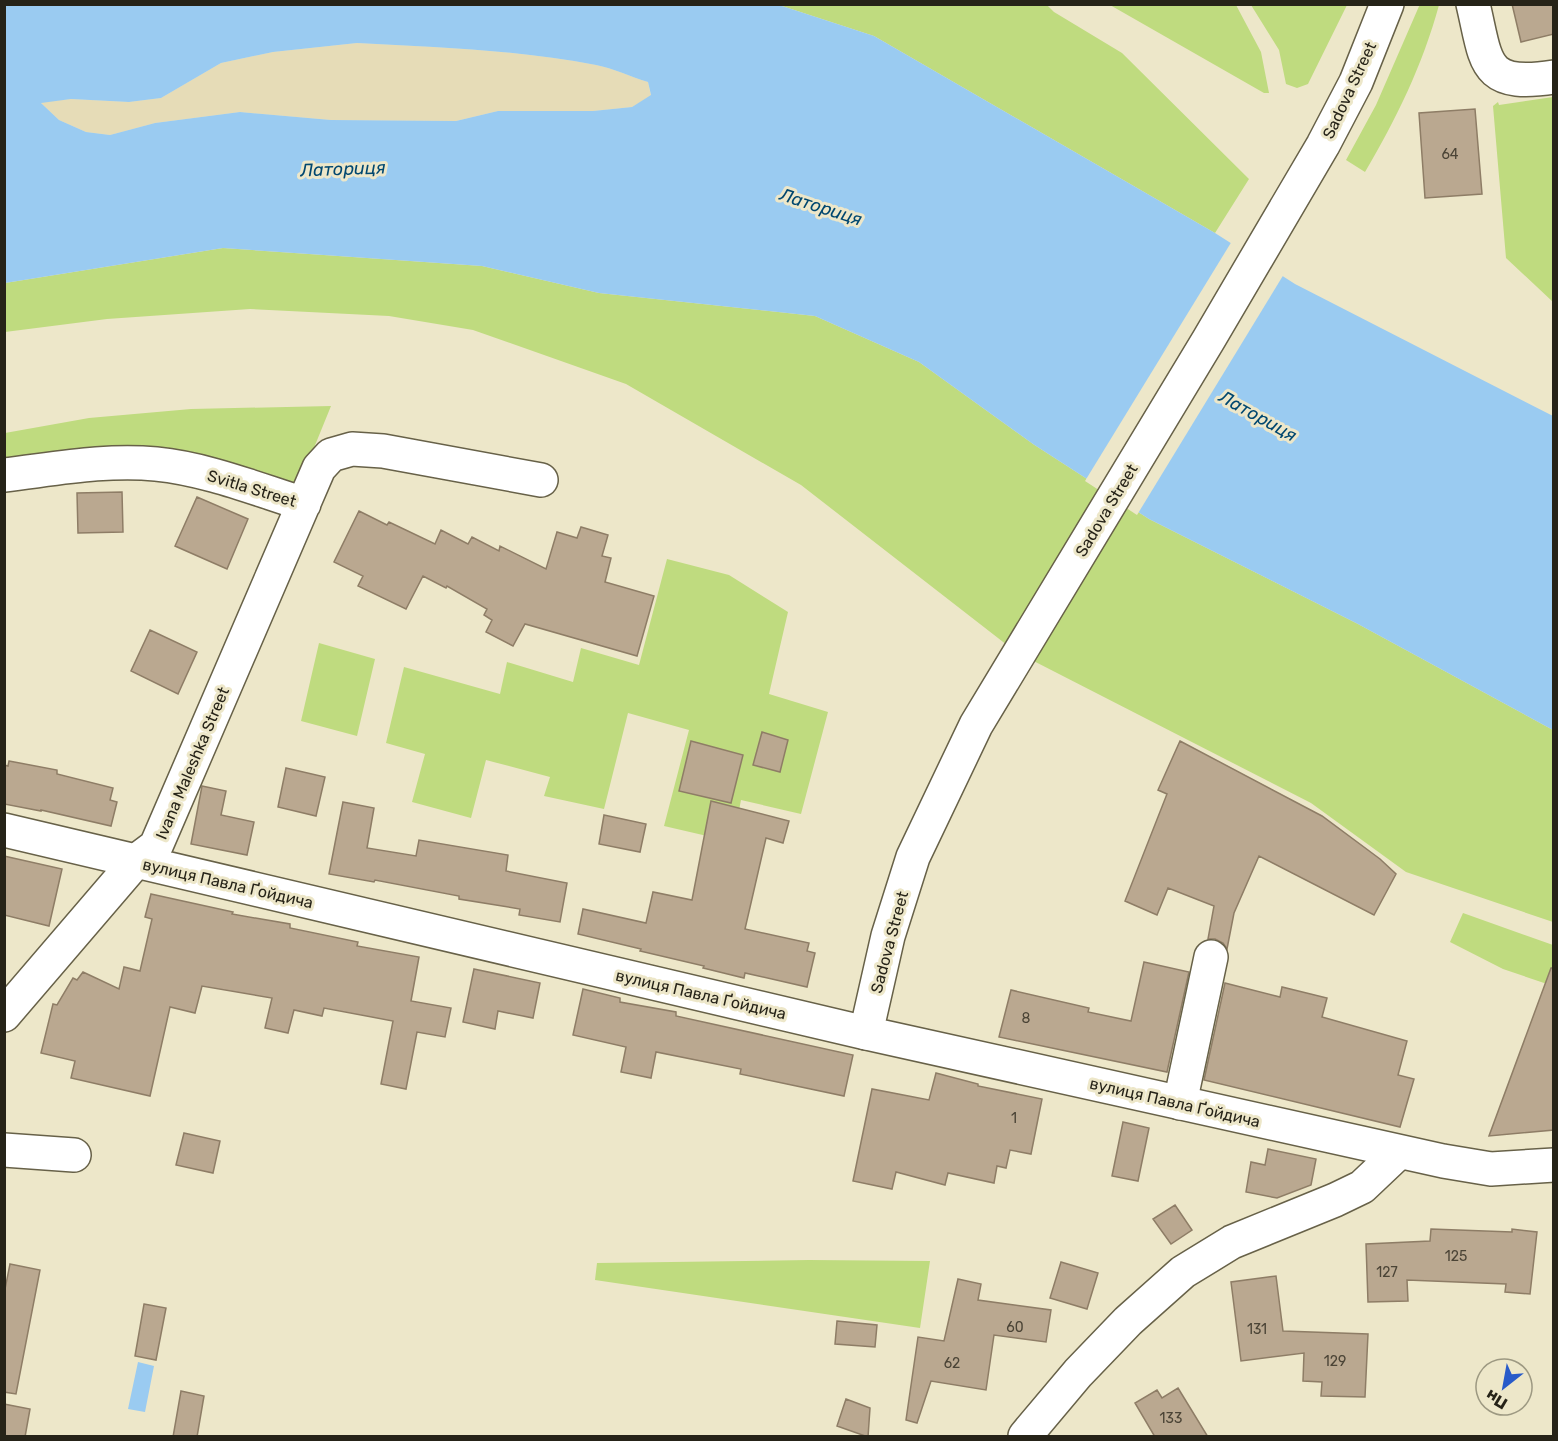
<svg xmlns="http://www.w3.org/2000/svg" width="1558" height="1441" viewBox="0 0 1558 1441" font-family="Rubik,sans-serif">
<rect width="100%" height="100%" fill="#ede7c9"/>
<path fill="#bfdb7f" d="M 1420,4 L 1439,5 C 1423,64 1396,120 1365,172 L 1346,160 L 1376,105 Z
M 779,5 L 1047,5 L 1054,12 L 1122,53 L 1249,179 L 1215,233 L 874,36 Z
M 1110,5 L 1236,5 L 1261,52 L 1269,93 L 1264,93 Z
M 1251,5 L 1347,5 L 1308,84 L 1297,88 L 1286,84 L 1279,50 Z
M 1553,97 L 1554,97 L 1553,302 L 1506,258 L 1493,106 L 1498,102 L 1499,105 Z
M 223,248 L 482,266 L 599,293 L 815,316 L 919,362 L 1033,444 L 1149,519 L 1358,624 L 1553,730 L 1553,922 L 1406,872 L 1311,803 L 1016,652 L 801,485 L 626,384 L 473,330 L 389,316 L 250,309 L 107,319 L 5,332 L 5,283 Z
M 331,406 L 296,492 L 5,467 L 5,433 L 89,418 L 191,409 Z
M 667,559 L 729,575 L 788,612 L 769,694 L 828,712 L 801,814 L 741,800 L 733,842 L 664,826 L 689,730 L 628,713 L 604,809 L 544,796 L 550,777 L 486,760 L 471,818 L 412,802 L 425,754 L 386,743 L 404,667 L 500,694 L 507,662 L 573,682 L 581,648 L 639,665 Z
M 319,643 L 375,659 L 357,736 L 301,721 Z
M 1463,913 L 1553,945 L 1553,986 L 1503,969 L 1450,942 Z
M 809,1260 L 930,1261 L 920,1328 L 595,1280 L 597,1263 Z"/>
<path fill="#e6dcb7" d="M 357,43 C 437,47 517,50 596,65 C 613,68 631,77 648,82 L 651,96 L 632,107 L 593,111 L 498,111 L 456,121 L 331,120 L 240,112 L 155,123 L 110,135 L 86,132 L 59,120 L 40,102 L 71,99 L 129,102 L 161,98 L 221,63 L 273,52 Z"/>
<path fill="#9acbf1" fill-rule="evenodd" d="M 5,5 L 779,5 L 874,36 L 1215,233 L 1295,284 L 1553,416 L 1553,730 L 1358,624 L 1149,519 L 1033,444 L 919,362 L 815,316 L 599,293 L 482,266 L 223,248 L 5,283 ZM 357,43 C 437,47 517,50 596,65 C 613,68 631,77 648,82 L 651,95 L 632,107 L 593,111 L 498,111 L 456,121 L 331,120 L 240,112 L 155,123 L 110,135 L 86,132 L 59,120 L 41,103 L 71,99 L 129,102 L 161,98 L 221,63 L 273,52 Z
M 138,1362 L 154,1366 L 145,1412 L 128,1409 Z"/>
<path fill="#ede7c9" d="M 1232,241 L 1284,274 L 1137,515 L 1085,481 Z"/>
<path fill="#baa890" stroke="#8e7d66" stroke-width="1.5" d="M 1512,4 L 1554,4 L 1554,34 L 1521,42 Z
M 1475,109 L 1482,194 L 1425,198 L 1419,113 Z
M 122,492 L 123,532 L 78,533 L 77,493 Z
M 197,497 L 248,519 L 227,569 L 175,546 Z
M 359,511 L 387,525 L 389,522 L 435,544 L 441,530 L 468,544 L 472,537 L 499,551 L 500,546 L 546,569 L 557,532 L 577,538 L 581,527 L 608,535 L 602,556 L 611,558 L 605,582 L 654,596 L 637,656 L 525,624 L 513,646 L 486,632 L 492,620 L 484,615 L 487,609 L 447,586 L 446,588 L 423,576 L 406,609 L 358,586 L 363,576 L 334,562 Z
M 150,630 L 197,652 L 178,694 L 131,671 Z
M 762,732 L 788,740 L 780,772 L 753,765 Z
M 691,741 L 743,755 L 731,803 L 679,791 Z
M 1180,741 L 1322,816 L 1380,859 L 1396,874 L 1374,915 L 1259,856 L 1234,913 L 1227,949 L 1223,943 L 1215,939 L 1208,939 L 1214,906 L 1168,888 L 1157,915 L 1125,901 L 1167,794 L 1158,790 Z
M 9,761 L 57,770 L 57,774 L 113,788 L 110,800 L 117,802 L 111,826 L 41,810 L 41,811 L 4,804 L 4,765 L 8,766 Z
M 286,768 L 325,777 L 316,816 L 278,807 Z
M 202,786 L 226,791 L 221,815 L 254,822 L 247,855 L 191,844 Z
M 711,801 L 789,821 L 783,843 L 766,838 L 745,929 L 809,943 L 807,951 L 815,953 L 807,987 L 745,973 L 744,978 L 703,968 L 704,966 L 640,951 L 641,949 L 578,934 L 583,909 L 646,923 L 653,892 L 692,900 Z
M 343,802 L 374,808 L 367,848 L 416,856 L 419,840 L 508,855 L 506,871 L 567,883 L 560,922 L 519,915 L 520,909 L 459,899 L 459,896 L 375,880 L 374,882 L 329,874 Z
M 604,815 L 646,824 L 640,852 L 599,844 Z
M 4,856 L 62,869 L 49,926 L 4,915 Z
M 151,894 L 233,912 L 232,914 L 290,924 L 290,928 L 358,942 L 357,946 L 419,957 L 411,1001 L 451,1008 L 445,1037 L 417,1032 L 406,1089 L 381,1084 L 393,1021 L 324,1008 L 322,1016 L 294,1010 L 288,1033 L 265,1028 L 272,998 L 202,986 L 195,1013 L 170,1007 L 150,1096 L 71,1078 L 75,1061 L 41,1053 L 53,1004 L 57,1005 L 73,978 L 77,980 L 83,972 L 119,989 L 124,967 L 140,971 L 152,919 L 145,917 Z
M 1144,962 L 1189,972 L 1167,1072 L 999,1037 L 1011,990 L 1089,1008 L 1088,1012 L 1131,1021 Z
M 1551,968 L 1554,968 L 1554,1130 L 1489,1136 Z
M 474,969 L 540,983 L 533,1018 L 498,1011 L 495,1029 L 463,1022 Z
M 1225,983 L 1280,997 L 1282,987 L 1327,998 L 1322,1017 L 1407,1041 L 1398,1075 L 1414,1079 L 1400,1127 L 1204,1080 Z
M 583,989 L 620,998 L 620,1002 L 676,1012 L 676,1016 L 853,1055 L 844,1096 L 740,1074 L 741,1069 L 656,1052 L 651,1078 L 621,1072 L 626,1047 L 573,1035 Z
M 936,1073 L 978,1084 L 978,1086 L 1042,1099 L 1031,1154 L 1010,1150 L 1006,1168 L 997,1166 L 994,1183 L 948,1173 L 945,1185 L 896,1172 L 892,1189 L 853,1181 L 872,1089 L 929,1100 Z
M 1123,1122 L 1149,1128 L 1138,1181 L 1112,1176 Z
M 184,1133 L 220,1141 L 213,1173 L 176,1165 Z
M 1268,1149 L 1316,1159 L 1311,1185 L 1277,1198 L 1246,1192 L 1251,1162 L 1265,1165 Z
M 1175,1205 L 1192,1230 L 1171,1244 L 1153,1219 Z
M 1431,1229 L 1512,1232 L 1512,1229 L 1537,1232 L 1530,1294 L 1505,1292 L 1506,1284 L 1407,1280 L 1408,1301 L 1368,1302 L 1366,1244 L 1430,1241 Z
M 1061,1262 L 1098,1273 L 1087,1309 L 1050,1298 Z
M 10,1264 L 40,1270 L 16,1394 L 4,1392 L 4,1294 Z
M 1276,1276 L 1283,1331 L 1368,1334 L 1365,1397 L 1321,1396 L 1322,1382 L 1303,1381 L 1304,1353 L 1241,1361 L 1231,1282 Z
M 958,1279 L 981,1284 L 978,1300 L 1051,1310 L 1046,1342 L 994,1335 L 986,1390 L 931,1381 L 917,1423 L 906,1420 L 918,1337 L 944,1341 Z
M 144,1304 L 166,1308 L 156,1360 L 135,1356 Z
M 837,1321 L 877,1325 L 875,1347 L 835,1344 Z
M 1178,1388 L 1208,1437 L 1155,1437 L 1135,1403 L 1157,1390 L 1162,1398 Z
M 181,1391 L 204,1396 L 197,1437 L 173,1437 Z
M 846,1399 L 870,1408 L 868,1437 L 837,1426 Z
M 4,1404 L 30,1409 L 25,1437 L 4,1437 Z"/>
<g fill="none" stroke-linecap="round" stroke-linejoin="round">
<g stroke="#676148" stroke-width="36">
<path id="minor" d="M 1473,4 C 1487,63 1482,88 1554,77
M 4,475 C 55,469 106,459 156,464 C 207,469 256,489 304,504
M 4,830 L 866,1033
M 4,1015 L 136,861 L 156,846 L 319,468 L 331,455 L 352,449 L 383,451 L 541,480
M 1180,1103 L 1211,957
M 4,1150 L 74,1155
M 1025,1436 L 1078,1373 L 1128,1321 L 1183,1272 L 1232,1242 L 1335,1200 L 1362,1187 L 1399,1152"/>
</g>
<g stroke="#676148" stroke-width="36">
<path id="major" d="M 1387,4 L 1356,82 L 1323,145 L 1209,339 L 976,725 L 913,857 L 888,936 L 866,1033 L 1443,1161 L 1491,1169 L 1554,1165"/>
</g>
<use href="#minor" stroke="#fff" stroke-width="33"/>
<use href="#major" stroke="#fff" stroke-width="33"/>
</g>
<g text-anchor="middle" stroke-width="6" stroke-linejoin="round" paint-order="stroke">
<g font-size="14" fill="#4b4436">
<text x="1450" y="159">64</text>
<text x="1026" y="1023">8</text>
<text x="1014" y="1123">1</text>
<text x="1456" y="1261">125</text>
<text x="1387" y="1277">127</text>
<text x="1015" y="1332">60</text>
<text x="1257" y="1334">131</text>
<text x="1335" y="1366">129</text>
<text x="952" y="1368">62</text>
<text x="1171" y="1423">133</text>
</g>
<g font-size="16" fill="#262318" stroke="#ede7c9">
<text transform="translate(1349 90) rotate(-65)" y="6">Sadova Street</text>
<text transform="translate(252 488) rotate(17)" y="6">Svitla Street</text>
<text transform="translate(1106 510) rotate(-59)" y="6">Sadova Street</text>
<text transform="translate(192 763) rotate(-67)" y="6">Ivana Maleshka Street</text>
<text transform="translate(228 883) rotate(13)" y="6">вулиця Павла Ґойдича</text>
<text transform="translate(889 942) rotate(-75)" y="6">Sadova Street</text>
<text transform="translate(701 994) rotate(13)" y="6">вулиця Павла Ґойдича</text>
<text transform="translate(1175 1102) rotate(13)" y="6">вулиця Павла Ґойдича</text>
</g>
<g font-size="18" font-style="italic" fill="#00476f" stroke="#ede7c9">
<text transform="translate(343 169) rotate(-2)" y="6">Латориця</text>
<text transform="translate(821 207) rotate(18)" y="6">Латориця</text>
<text transform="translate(1258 416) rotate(29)" y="6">Латориця</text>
</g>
</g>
<rect width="1558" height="1441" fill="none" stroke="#262318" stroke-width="12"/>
<g transform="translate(1504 1387) rotate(211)"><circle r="28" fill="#ede7c9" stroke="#9d9982" stroke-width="1.5"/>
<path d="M0-4.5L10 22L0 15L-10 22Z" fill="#285bc9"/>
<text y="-9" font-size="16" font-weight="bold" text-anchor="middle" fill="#262318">Пн</text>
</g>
</svg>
